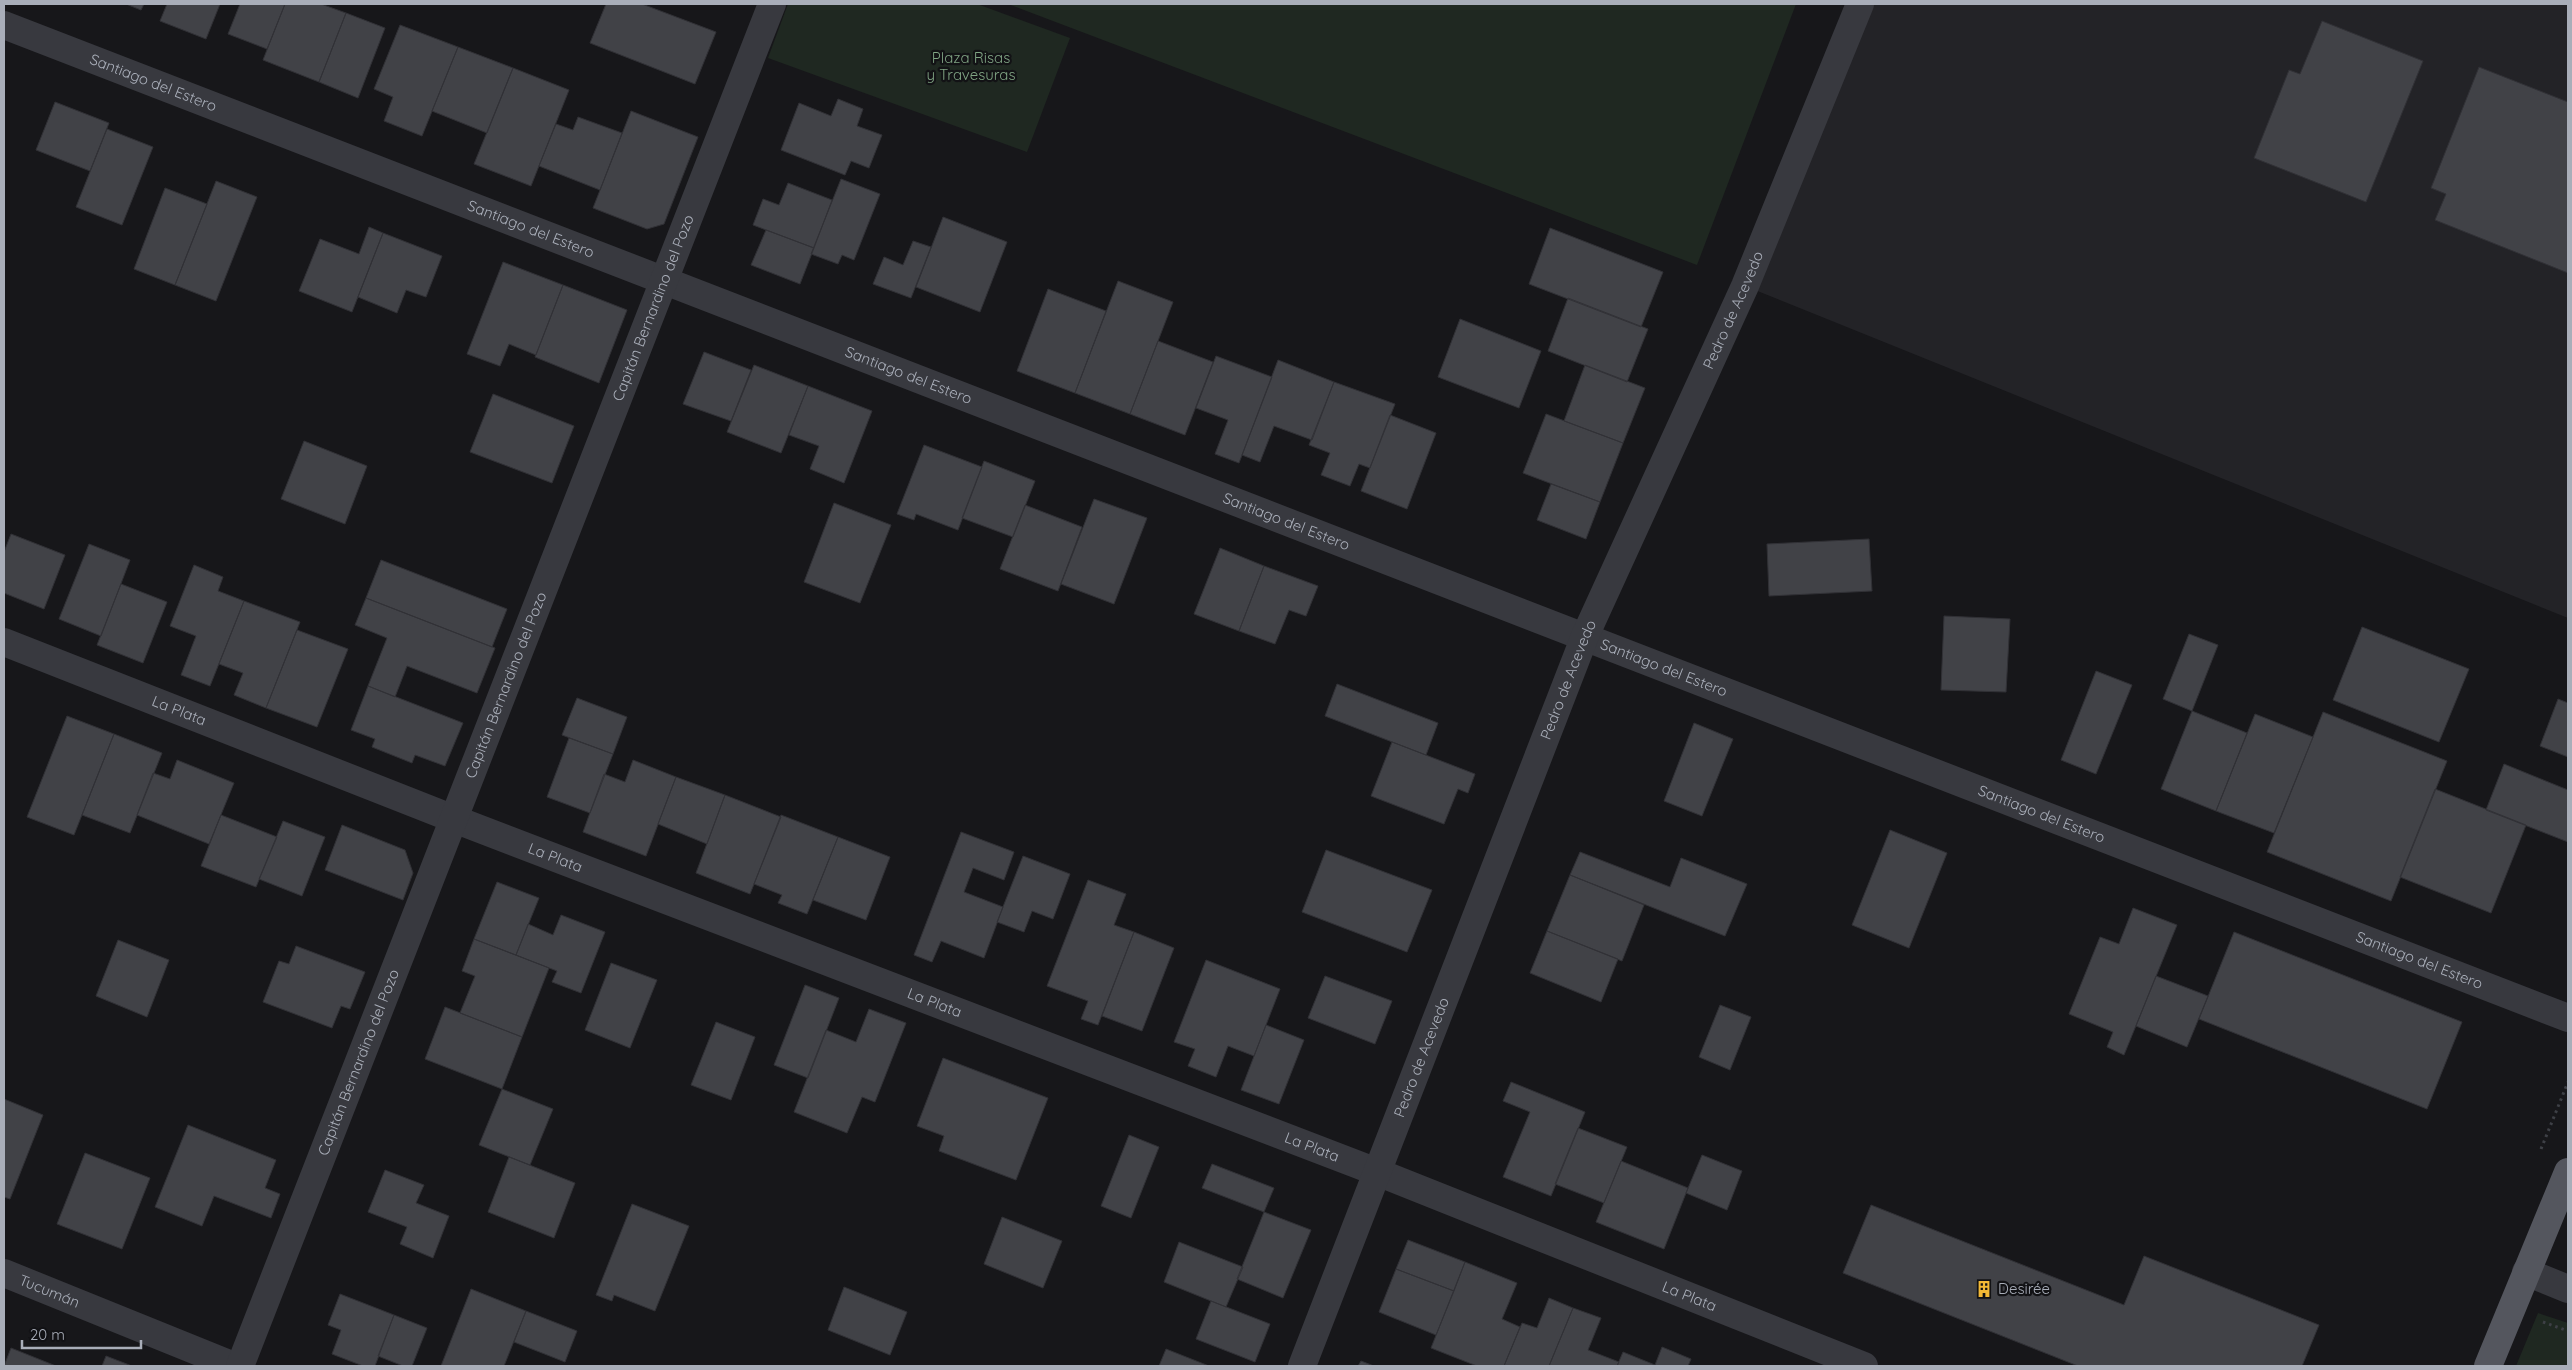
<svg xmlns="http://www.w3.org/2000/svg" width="2572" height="1370" viewBox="0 0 2572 1370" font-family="Quicksand,sans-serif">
<rect width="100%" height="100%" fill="#17171a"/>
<path fill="#232327" d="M 1860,4 L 2568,4 L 2568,618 L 1745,286 Z"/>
<path fill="#1f2821" d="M 788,4 L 977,4 L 1070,38 L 1027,152 L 768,58 Z
M 1008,4 L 1796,4 L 1697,265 Z
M 2538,1313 L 2568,1323 L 2568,1366 L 2516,1366 Z"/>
<path fill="#414247" stroke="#313136" d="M 126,4 L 144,4 L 141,10 Z
M 167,4 L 220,4 L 206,39 L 160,21 Z
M 240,4 L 285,4 L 267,49 L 228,34 Z
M 285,4 L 321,4 L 346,13 L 319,82 L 263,60 Z
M 606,4 L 642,4 L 716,32 L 695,84 L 590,43 Z
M 346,13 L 385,28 L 358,98 L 319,82 Z
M 2322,21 L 2423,61 L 2366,202 L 2254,158 L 2289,70 L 2300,74 Z
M 400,25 L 458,47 L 422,136 L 384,121 L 393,97 L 374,89 Z
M 458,47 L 513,68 L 487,133 L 432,111 Z
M 2479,67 L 2568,102 L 2568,273 L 2435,220 L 2446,194 L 2431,188 Z
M 513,68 L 569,90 L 531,186 L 474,164 Z
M 838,99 L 863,109 L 857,126 L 882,135 L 869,168 L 851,161 L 845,175 L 781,150 L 799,103 L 831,116 Z
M 55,102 L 109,123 L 90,171 L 36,150 Z
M 631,111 L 698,137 L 664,224 L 647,229 L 593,208 Z
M 578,117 L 622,133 L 600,190 L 539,166 L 556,124 L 573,130 Z
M 107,129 L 153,147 L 122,225 L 76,207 Z
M 841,179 L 880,194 L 854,260 L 842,255 L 838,264 L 811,254 Z
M 216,181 L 257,197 L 216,301 L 175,285 Z
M 788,183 L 832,200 L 814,248 L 753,225 L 763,199 L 779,205 Z
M 165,188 L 207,204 L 175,285 L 134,269 Z
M 943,217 L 1007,242 L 980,312 L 916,287 Z
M 369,227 L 383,233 L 352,312 L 299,291 L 320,239 L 359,254 Z
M 1550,228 L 1663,272 L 1641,327 L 1529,284 Z
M 766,230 L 814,248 L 800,284 L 751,265 Z
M 383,233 L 442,256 L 426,297 L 406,290 L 397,313 L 358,297 Z
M 913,241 L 931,247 L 911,298 L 873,284 L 884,257 L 903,265 Z
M 503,262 L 563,285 L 536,355 L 509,344 L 500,366 L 467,354 Z
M 1118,281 L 1173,302 L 1130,414 L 1075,393 Z
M 563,285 L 627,310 L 599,383 L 535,357 Z
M 1048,289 L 1106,311 L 1075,393 L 1017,371 Z
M 1568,298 L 1648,329 L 1627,382 L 1548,351 Z
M 1460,319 L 1541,351 L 1519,408 L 1438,377 Z
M 1158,341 L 1213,362 L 1185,435 L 1130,414 Z
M 704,352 L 751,370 L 731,421 L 683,404 Z
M 1216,356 L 1272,377 L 1239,463 L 1215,454 L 1228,420 L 1196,408 Z
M 1278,360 L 1334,382 L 1312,440 L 1274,426 L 1260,462 L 1242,455 Z
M 754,365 L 808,386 L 781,453 L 727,432 Z
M 1585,365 L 1645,388 L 1623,443 L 1564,421 Z
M 1334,382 L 1395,404 L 1370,468 L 1359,464 L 1350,486 L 1321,475 L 1330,453 L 1309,445 Z
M 808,386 L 872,411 L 844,483 L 810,469 L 819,446 L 789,435 Z
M 493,394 L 574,426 L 552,483 L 470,452 Z
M 1546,414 L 1623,443 L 1600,502 L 1523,473 Z
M 1390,415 L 1436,433 L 1407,509 L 1361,491 Z
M 304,441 L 367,466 L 345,524 L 281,499 Z
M 924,445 L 982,467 L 958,530 L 916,514 L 914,520 L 897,514 Z
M 984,461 L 1035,481 L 1013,537 L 962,518 Z
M 1551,484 L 1600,502 L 1586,539 L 1537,520 Z
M 1094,499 L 1147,518 L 1114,604 L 1061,584 Z
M 834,503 L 891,525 L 860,603 L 804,582 Z
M 1025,505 L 1082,527 L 1058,591 L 1000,569 Z
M 11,534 L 65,555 L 44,609 L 4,593 L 4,552 Z
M 1869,539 L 1872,591 L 1769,596 L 1767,544 Z
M 89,544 L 130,560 L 101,636 L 59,619 Z
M 1220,548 L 1264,566 L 1239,631 L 1194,614 Z
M 381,560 L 507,609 L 492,647 L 366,598 Z
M 194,565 L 223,577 L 218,591 L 244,601 L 210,686 L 181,675 L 196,636 L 170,626 Z
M 1264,566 L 1318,586 L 1306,616 L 1289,610 L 1275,644 L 1239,631 Z
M 121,584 L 167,602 L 143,663 L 97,645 Z
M 366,598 L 495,648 L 477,693 L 407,666 L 395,697 L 368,686 L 387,638 L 355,625 Z
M 244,601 L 300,622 L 266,708 L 234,695 L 243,673 L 219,664 Z
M 1944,616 L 2010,619 L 2006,692 L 1941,690 Z
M 2362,627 L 2469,669 L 2439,742 L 2333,700 Z
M 297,630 L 348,649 L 317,727 L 266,708 Z
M 2189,634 L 2218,645 L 2192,711 L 2163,699 Z
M 2096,671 L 2132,685 L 2096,774 L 2061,760 Z
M 1337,684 L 1438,723 L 1426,755 L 1325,716 Z
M 368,686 L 463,723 L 445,766 L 415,755 L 412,763 L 372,747 L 375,739 L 351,730 Z
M 577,698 L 627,717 L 613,754 L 562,735 Z
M 2558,699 L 2568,703 L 2568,757 L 2540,746 Z
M 2192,711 L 2247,733 L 2216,811 L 2161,789 Z
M 2323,712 L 2447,761 L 2391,901 L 2267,852 Z
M 2255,714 L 2313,737 L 2274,833 L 2216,811 Z
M 67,716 L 114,734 L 74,835 L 27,817 Z
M 1694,723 L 1733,739 L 1702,816 L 1664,801 Z
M 114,734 L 162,753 L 130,833 L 82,815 Z
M 569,738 L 613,754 L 590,813 L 547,797 Z
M 1392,742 L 1475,774 L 1468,793 L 1458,789 L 1444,824 L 1371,796 Z
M 177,760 L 234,783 L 209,844 L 137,815 L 153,773 L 170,779 Z
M 633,760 L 676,777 L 646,856 L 583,832 L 604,774 L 625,782 Z
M 2504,764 L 2568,790 L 2568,842 L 2486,810 Z
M 676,777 L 725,795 L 707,844 L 658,824 Z
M 2435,789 L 2526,825 L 2491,913 L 2400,877 Z
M 725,795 L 781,817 L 750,894 L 696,873 Z
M 221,815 L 277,837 L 256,887 L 201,866 Z
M 781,815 L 838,837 L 807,914 L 778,903 L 782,895 L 754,884 Z
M 283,821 L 325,837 L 302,896 L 259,879 Z
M 342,825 L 405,850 L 413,873 L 403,900 L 325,870 Z
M 1890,830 L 1947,853 L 1909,948 L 1852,925 Z
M 961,832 L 1014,852 L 1004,880 L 973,868 L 964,892 L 1003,907 L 984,958 L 941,941 L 932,962 L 914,955 Z
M 838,837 L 890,857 L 866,920 L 813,900 Z
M 1326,850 L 1432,890 L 1407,952 L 1302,912 Z
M 1580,852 L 1670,887 L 1681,858 L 1747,884 L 1725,936 L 1570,875 Z
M 1023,856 L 1070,874 L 1053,919 L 1032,911 L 1024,932 L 997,922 Z
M 1570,875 L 1644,905 L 1622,961 L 1547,931 Z
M 1088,880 L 1126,894 L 1114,925 L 1134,932 L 1098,1025 L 1081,1019 L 1088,1001 L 1047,986 Z
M 497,882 L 539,898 L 516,955 L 474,939 Z
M 2133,908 L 2177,925 L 2124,1055 L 2107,1047 L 2113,1032 L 2069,1014 L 2100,937 L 2119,944 Z
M 561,915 L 605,932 L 581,993 L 552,982 L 557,971 L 516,955 L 528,924 L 553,935 Z
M 1547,931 L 1618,959 L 1601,1002 L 1530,973 Z
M 1134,932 L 1174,948 L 1142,1031 L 1102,1016 Z
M 2234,932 L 2462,1022 L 2427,1109 L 2199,1019 Z
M 474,939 L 549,968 L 522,1037 L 460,1013 L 475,976 L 462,971 Z
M 118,940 L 169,960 L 147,1017 L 96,996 Z
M 296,946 L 365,972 L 350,1009 L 341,1006 L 332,1028 L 263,1002 L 279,961 L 289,964 Z
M 1206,960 L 1280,989 L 1254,1056 L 1228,1046 L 1216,1077 L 1188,1066 L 1195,1049 L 1174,1042 Z
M 611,963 L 657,980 L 630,1048 L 585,1030 Z
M 1325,976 L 1392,1001 L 1375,1044 L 1308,1018 Z
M 2156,976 L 2208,996 L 2187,1047 L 2136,1026 Z
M 805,985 L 839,998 L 808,1078 L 774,1065 Z
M 1720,1005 L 1751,1017 L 1730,1070 L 1699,1057 Z
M 445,1007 L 522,1037 L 502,1089 L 425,1059 Z
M 869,1009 L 906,1023 L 875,1102 L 862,1097 L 847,1133 L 794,1112 L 826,1030 L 856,1042 Z
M 716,1022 L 755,1037 L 731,1100 L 691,1085 Z
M 1266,1025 L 1304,1040 L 1279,1104 L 1241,1090 Z
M 943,1058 L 1048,1098 L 1016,1180 L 939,1151 L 944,1136 L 917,1126 Z
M 1511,1082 L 1585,1112 L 1551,1196 L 1503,1177 L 1530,1112 L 1503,1101 Z
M 502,1089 L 553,1109 L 530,1165 L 479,1145 Z
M 4,1099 L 43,1115 L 10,1199 L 4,1197 Z
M 188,1125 L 276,1160 L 265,1188 L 280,1194 L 271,1218 L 214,1196 L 202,1226 L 155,1207 Z
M 1578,1128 L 1627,1147 L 1604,1203 L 1555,1184 Z
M 1129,1135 L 1159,1147 L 1131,1218 L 1101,1206 Z
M 85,1153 L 150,1178 L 122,1249 L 57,1224 Z
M 1702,1155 L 1742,1171 L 1727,1210 L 1686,1193 Z
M 509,1157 L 575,1183 L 554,1238 L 488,1212 Z
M 1621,1161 L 1688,1188 L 1664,1249 L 1596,1222 Z
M 1212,1164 L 1274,1188 L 1264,1212 L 1202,1188 Z
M 385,1170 L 424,1185 L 416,1203 L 449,1216 L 433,1258 L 400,1244 L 407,1227 L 368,1212 Z
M 632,1204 L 689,1226 L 655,1311 L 614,1295 L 612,1301 L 596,1295 Z
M 1871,1205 L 2124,1305 L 2144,1256 L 2319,1325 L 2302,1366 L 2078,1366 L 1843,1273 Z
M 1264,1212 L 1311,1230 L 1283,1298 L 1237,1279 Z
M 1002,1217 L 1062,1241 L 1043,1288 L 984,1264 Z
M 1408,1240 L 1465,1262 L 1454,1291 L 1396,1269 Z
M 1179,1242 L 1243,1267 L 1226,1307 L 1164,1282 Z
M 1465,1262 L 1517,1283 L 1502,1319 L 1520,1327 L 1504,1366 L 1477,1366 L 1431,1348 Z
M 1396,1269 L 1454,1291 L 1436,1335 L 1379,1312 Z
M 844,1287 L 907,1312 L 890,1355 L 828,1330 Z
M 471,1289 L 526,1311 L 504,1366 L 441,1366 Z
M 340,1294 L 394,1315 L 375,1366 L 363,1366 L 332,1354 L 341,1330 L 328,1325 Z
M 1549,1298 L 1573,1308 L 1549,1366 L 1504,1366 L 1522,1323 L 1537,1328 Z
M 1211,1301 L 1270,1324 L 1255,1362 L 1196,1339 Z
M 1573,1308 L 1601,1318 L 1588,1350 L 1619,1362 L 1617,1366 L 1549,1366 Z
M 526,1311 L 577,1331 L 565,1362 L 514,1342 Z
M 394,1315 L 427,1328 L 412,1366 L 403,1366 L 378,1356 Z
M 1662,1347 L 1691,1359 L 1688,1366 L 1617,1366 L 1623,1352 L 1655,1365 Z
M 11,1348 L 56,1366 L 4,1366 Z
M 1166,1349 L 1209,1366 L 1159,1366 Z
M 106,1356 L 132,1366 L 102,1366 Z
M 1361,1361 L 1374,1366 L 1358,1366 Z"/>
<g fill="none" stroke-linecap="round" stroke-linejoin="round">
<path stroke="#3e4046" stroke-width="3" stroke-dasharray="2.5 4" stroke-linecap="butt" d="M 2541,1149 L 2568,1082
M 2543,1322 L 2568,1331"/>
<g stroke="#38393f" stroke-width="28">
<path id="s1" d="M 4,25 L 2568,1018"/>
<path id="s2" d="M 4,642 L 454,819 L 1377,1172 L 1864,1366"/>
<path d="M 2526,1272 L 2568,1289"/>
<path id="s3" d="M 4,1273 L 234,1366"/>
<path id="s4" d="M 240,1366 L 772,4"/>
<path id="s5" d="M 1302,1366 L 1585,636 L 1745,286 L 1860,4"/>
</g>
<path stroke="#54565e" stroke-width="28" d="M 2488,1366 L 2568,1172"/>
</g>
<defs>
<g id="building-bare" transform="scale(1.35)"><path d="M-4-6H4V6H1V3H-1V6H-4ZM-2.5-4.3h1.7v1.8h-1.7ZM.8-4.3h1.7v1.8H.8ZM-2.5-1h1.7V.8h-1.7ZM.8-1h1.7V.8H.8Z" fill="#f3b935" stroke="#121215" stroke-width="2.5" paint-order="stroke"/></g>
</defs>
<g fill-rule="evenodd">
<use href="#building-bare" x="1984" y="1289"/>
</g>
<g text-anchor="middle" stroke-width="4.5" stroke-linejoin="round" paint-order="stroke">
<g font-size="15" fill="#80a484" stroke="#121215">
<text x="971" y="63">Plaza Risas<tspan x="971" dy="17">y Travesuras</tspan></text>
</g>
<g font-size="15" fill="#a9aeb9" stroke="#121215">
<text dy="5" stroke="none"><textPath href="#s1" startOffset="160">Santiago del Estero</textPath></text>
<text dy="5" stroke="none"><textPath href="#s1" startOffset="565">Santiago del Estero</textPath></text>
<text dy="5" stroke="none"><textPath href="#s4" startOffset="1136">Capitán Bernardino del Pozo</textPath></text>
<text dy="5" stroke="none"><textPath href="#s5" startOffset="1141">Pedro de Acevedo</textPath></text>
<text dy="5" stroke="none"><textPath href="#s1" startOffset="970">Santiago del Estero</textPath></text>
<text dy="5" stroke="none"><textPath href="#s1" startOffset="1375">Santiago del Estero</textPath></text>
<text dy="5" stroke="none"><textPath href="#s1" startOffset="1780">Santiago del Estero</textPath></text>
<text dy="5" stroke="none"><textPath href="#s5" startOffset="736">Pedro de Acevedo</textPath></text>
<text dy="5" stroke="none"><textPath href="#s4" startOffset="731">Capitán Bernardino del Pozo</textPath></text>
<text dy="5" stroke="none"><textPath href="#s2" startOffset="188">La Plata</textPath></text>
<text dy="5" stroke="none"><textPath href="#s1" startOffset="2185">Santiago del Estero</textPath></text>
<text dy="5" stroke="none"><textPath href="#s2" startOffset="592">La Plata</textPath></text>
<text dy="5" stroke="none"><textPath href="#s1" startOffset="2590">Santiago del Estero</textPath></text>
<text dy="5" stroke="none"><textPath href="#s2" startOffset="998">La Plata</textPath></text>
<text dy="5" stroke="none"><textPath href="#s5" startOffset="331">Pedro de Acevedo</textPath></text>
<text dy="5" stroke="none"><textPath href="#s4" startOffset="326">Capitán Bernardino del Pozo</textPath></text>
<text dy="5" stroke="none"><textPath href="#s2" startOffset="1402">La Plata</textPath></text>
<text dy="5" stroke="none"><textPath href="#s3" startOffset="49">Tucumán</textPath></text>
<text dy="5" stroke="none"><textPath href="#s2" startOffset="1808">La Plata</textPath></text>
</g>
<g font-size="15" fill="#a9aeb9" stroke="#121215" text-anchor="start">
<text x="1998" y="1294">Desirée</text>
</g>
</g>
<rect width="2572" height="1370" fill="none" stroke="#a9aeb9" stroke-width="10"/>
<path d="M22 1340v8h119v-8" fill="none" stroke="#a9aeb9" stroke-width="2.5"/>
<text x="30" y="1340" font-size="15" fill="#a9aeb9" stroke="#121215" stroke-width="4" paint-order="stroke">20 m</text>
</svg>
